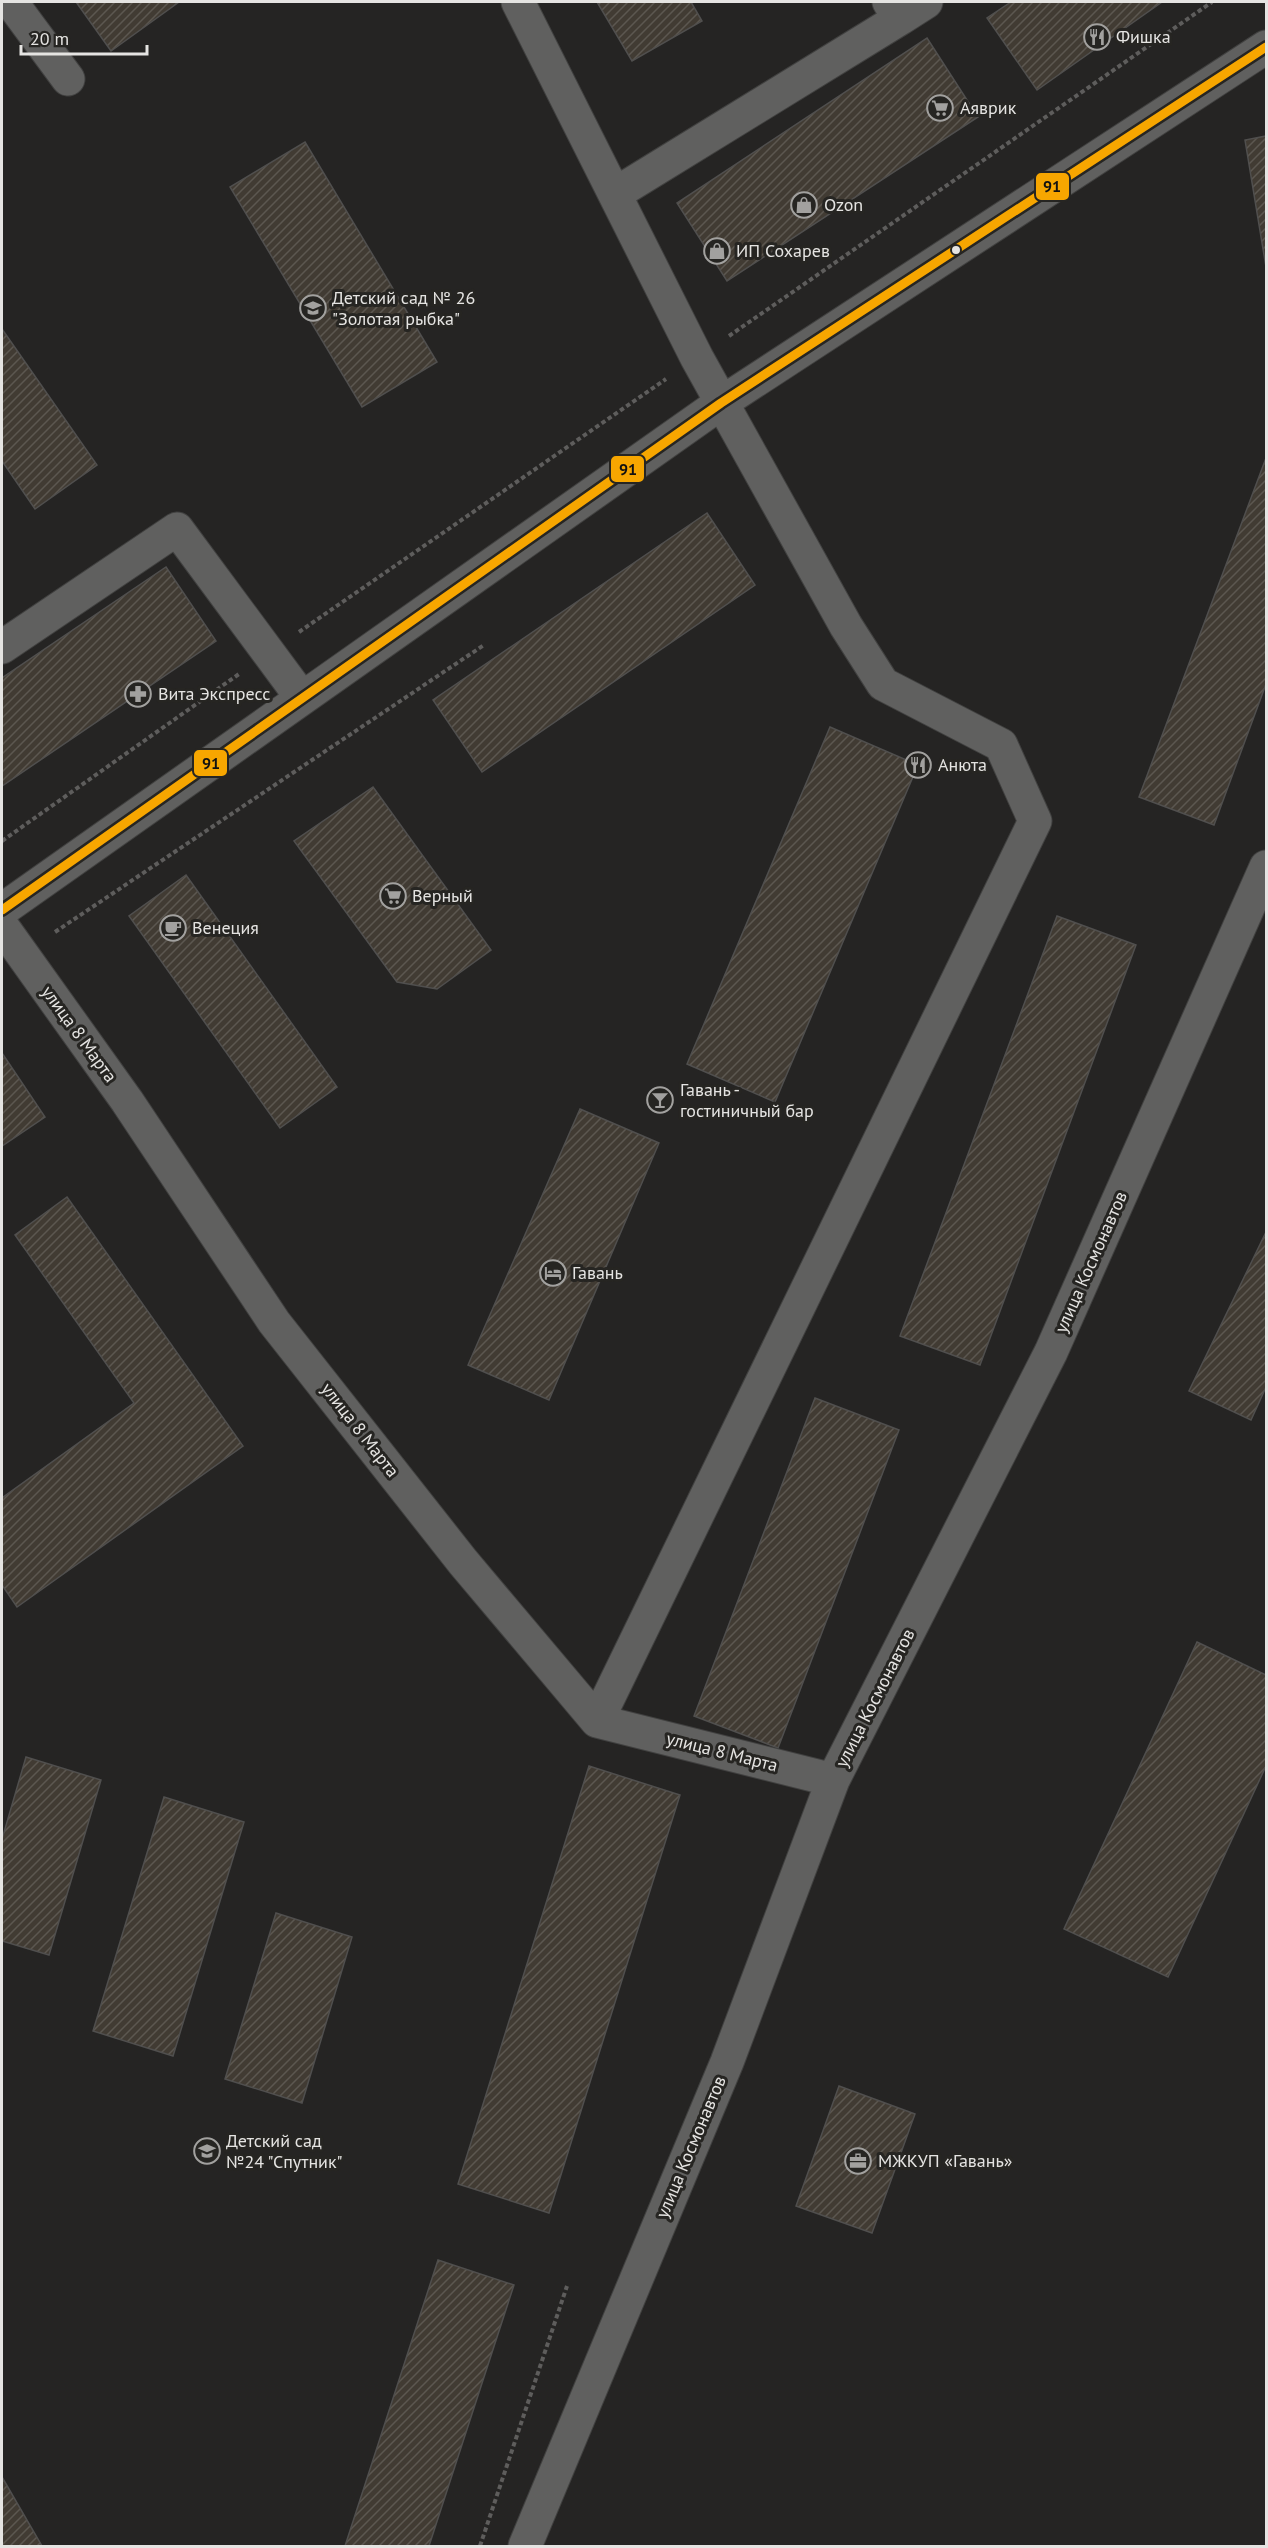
<svg xmlns="http://www.w3.org/2000/svg" width="1268" height="2548" viewBox="0 0 1268 2548" font-family="'PT Sans',sans-serif">
<defs>
<pattern id="building-hatch" width="6" height="6" patternUnits="userSpaceOnUse" patternTransform="scale(1.5)"><rect width="6" height="6" fill="#413b33"/><path d="M-1 1l2-2M0 6l6-6M5 7l2-2" fill="none" stroke="#5c5750"/></pattern>
</defs>
<rect width="100%" height="100%" fill="#252423"/>
<path fill="url(#building-hatch)" stroke="#504f4e" stroke-width="1.5" d="M 76,2 L 179,2 L 111,51 Z
M 597,2 L 691,2 L 702,21 L 632,61 Z
M 1011,2 L 1162,2 L 1037,90 L 987,18 Z
M 927,38 L 978,117 L 727,281 L 677,203 Z
M 1266,136 L 1266,267 L 1245,140 Z
M 305,142 L 437,362 L 362,407 L 230,187 Z
M 2,329 L 97,465 L 35,509 L 2,461 Z
M 1266,458 L 1266,684 L 1214,825 L 1139,797 Z
M 707,513 L 755,585 L 482,772 L 433,700 Z
M 166,567 L 216,641 L 2,786 L 2,678 Z
M 830,727 L 918,765 L 775,1102 L 687,1064 Z
M 373,787 L 491,950 L 437,989 L 397,982 L 294,841 Z
M 186,875 L 337,1087 L 280,1128 L 129,916 Z
M 1057,916 L 1136,945 L 980,1365 L 900,1336 Z
M 2,1053 L 45,1117 L 2,1146 Z
M 580,1109 L 659,1143 L 549,1400 L 468,1365 Z
M 67,1197 L 243,1446 L 17,1607 L 2,1585 L 2,1498 L 134,1403 L 15,1235 Z
M 1266,1232 L 1266,1387 L 1251,1420 L 1189,1391 Z
M 815,1398 L 899,1430 L 778,1748 L 694,1716 Z
M 1197,1642 L 1266,1675 L 1266,1766 L 1168,1977 L 1064,1929 Z
M 26,1757 L 101,1780 L 49,1955 L 2,1941 L 2,1839 Z
M 589,1766 L 680,1795 L 549,2213 L 458,2184 Z
M 164,1797 L 244,1822 L 173,2056 L 93,2031 Z
M 276,1913 L 352,1937 L 302,2103 L 225,2079 Z
M 839,2086 L 915,2114 L 872,2233 L 796,2206 Z
M 438,2260 L 514,2285 L 429,2546 L 345,2546 Z
M 2,2477 L 42,2546 L 2,2546 Z"/>
<g fill="none" stroke-linecap="round" stroke-linejoin="round">
<g stroke="#414140" stroke-width="35">
<path id="minor" d="M 11,2 L 68,79
M 518,2 L 697,358 L 846,626 L 883,684 L 1001,745 L 1035,821 L 597,1721
M 889,2 L 901,18 L 926,2
M 615,194 L 901,18
M 2,647 L 177,529 L 302,698
M 2,910 L 721,403 L 1266,47
M 2,926 L 127,1101 L 274,1322 L 463,1562 L 597,1721 L 833,1780
M 525,2546 L 727,2062 L 833,1780 L 1051,1352 L 1266,867"/>
</g>
<path stroke="#5e5d5c" stroke-width="4" stroke-dasharray="4.5 3" stroke-linecap="butt" d="M 729,336 L 1212,2
M 299,632 L 666,379
M 2,841 L 239,674
M 55,932 L 484,645
M 480,2546 L 567,2286"/>
<use href="#minor" stroke="#60605f" stroke-width="33"/>
<g stroke="#262522" stroke-width="14">
<path id="bus-1" d="M 2,910 L 721,403 L 1266,47"/>
</g>
<use href="#bus-1" stroke="#f7a600" stroke-width="9"/>
</g>
<defs>
<g id="restaurant-ring" transform="scale(1.35)"><circle r="9.5" fill="#262522" stroke="#a2a19f" stroke-width="1.5"/><path d="M-5-6h1v4h1v-4h1v4h1v-4h1v5L-1.5 .5V6h-2V.5L-5-1ZM5-6V6H3V1.5H1.5Q1.5-4 5-6Z" fill="#a2a19f"/></g>
<g id="supermarket-ring" transform="scale(1.35)"><circle r="9.5" fill="#262522" stroke="#a2a19f" stroke-width="1.5"/><path d="M-6-5.5h2.5l.6 2H6L4.5 2H-2.5L-4.4-4H-6ZM-1.5 3.2a1.3 1.3 0 1 0 .1 0ZM3 3.2a1.3 1.3 0 1 0 .1 0Z" fill="#a2a19f"/></g>
<g id="shop-ring" transform="scale(1.35)"><circle r="9.5" fill="#262522" stroke="#a2a19f" stroke-width="1.5"/><path d="M-5-2.5h2.3a2.7 3.5 0 0 1 5.4 0H5L5.5 6h-11ZM-1.5-2.5h3a1.5 2.3 0 0 0-3 0Z" fill="#a2a19f"/></g>
<g id="school-ring" transform="scale(1.35)"><circle r="9.5" fill="#262522" stroke="#a2a19f" stroke-width="1.5"/><path d="M0-5L7-2L0 1L-7-2ZM-4 1L0 2.5L4 1V4Q0 6-4 4Z" fill="#a2a19f"/></g>
<g id="pharmacy-ring" transform="scale(1.35)"><circle r="9.5" fill="#262522" stroke="#a2a19f" stroke-width="1.5"/><path d="M-2-6h4v4h4v4h-4v4h-4v-4h-4v-4h4Z" fill="#a2a19f"/></g>
<g id="cafe-ring" transform="scale(1.35)"><circle r="9.5" fill="#262522" stroke="#a2a19f" stroke-width="1.5"/><path d="M-5.5-4.5H6V0H3Q3 3.5 0 3.5H-2.5Q-5.5 3.5-5.5 0ZM3-3.2v2h1.7v-2ZM-6 4.5H4V6H-6Z" fill="#a2a19f"/></g>
<g id="bar-ring" transform="scale(1.35)"><circle r="9.5" fill="#262522" stroke="#a2a19f" stroke-width="1.5"/><path d="M-6-5H6L.8 .8V4.5H3.5V6h-7V4.5H-.8V.8Z" fill="#a2a19f"/></g>
<g id="hotel-ring" transform="scale(1.35)"><circle r="9.5" fill="#262522" stroke="#a2a19f" stroke-width="1.5"/><path d="M-6-4.5h1.5V1H6V5H4.5V3h-9V5H-6ZM-4 0a1.8 1.8 0 1 1 3.6 0ZM.5 0V-2.5h3Q6-2.5 6 0Z" fill="#a2a19f"/></g>
<g id="office-ring" transform="scale(1.35)"><circle r="9.5" fill="#262522" stroke="#a2a19f" stroke-width="1.5"/><path d="M-6-3h4V-5.5h4V-3h4V5H-6ZM-1-4.5V-3h2v-1.5ZM-6 0V1H6V0Z" fill="#a2a19f"/></g>
</defs>
<g fill-rule="evenodd">
<use href="#restaurant-ring" x="1097" y="37"/>
<use href="#supermarket-ring" x="940" y="108"/>
<use href="#shop-ring" x="804" y="205"/>
<use href="#shop-ring" x="717" y="251"/>
<use href="#school-ring" x="313" y="308"/>
<use href="#pharmacy-ring" x="138" y="694"/>
<use href="#restaurant-ring" x="918" y="765"/>
<use href="#supermarket-ring" x="393" y="896"/>
<use href="#cafe-ring" x="173" y="928"/>
<use href="#bar-ring" x="660" y="1100"/>
<use href="#hotel-ring" x="553" y="1273"/>
<use href="#school-ring" x="207" y="2151"/>
<use href="#office-ring" x="858" y="2161"/>
</g>
<circle fill="#e5e4e2" stroke="#262522" stroke-width="2" cx="956" cy="250" r="5"/>
<g text-anchor="middle" stroke-width="6" stroke-linejoin="round" paint-order="stroke">
<g font-size="18" fill="#e5e4e2" stroke="#262522" text-anchor="start">
<text x="1116" y="43">Фишка</text>
<text x="960" y="114">Аяврик</text>
<text x="824" y="211">Ozon</text>
<text x="736" y="257">ИП Сохарев</text>
<text x="332" y="304">Детский сад № 26<tspan x="332" dy="21">"Золотая рыбка"</tspan></text>
<text x="158" y="700">Вита Экспресс</text>
<text x="938" y="771">Анюта</text>
<text x="412" y="902">Верный</text>
<text x="192" y="934">Венеция</text>
<text x="680" y="1096">Гавань -<tspan x="680" dy="21">гостиничный бар</tspan></text>
<text x="572" y="1279">Гавань</text>
<text x="226" y="2147">Детский сад<tspan x="226" dy="21">№24 "Спутник"</tspan></text>
<text x="878" y="2167">МЖКУП «Гавань»</text>
</g>
<g font-size="18" fill="#e5e4e2" stroke="#262522">
<text transform="translate(79 1034) rotate(54)" y="6">улица 8 Марта</text>
<text transform="translate(1091 1262) rotate(-66)" y="6">улица Космонавтов</text>
<text transform="translate(360 1430) rotate(52)" y="6">улица 8 Марта</text>
<text transform="translate(875 1698) rotate(-63)" y="6">улица Космонавтов</text>
<text transform="translate(722 1752) rotate(14)" y="6">улица 8 Марта</text>
<text transform="translate(691 2147) rotate(-67)" y="6">улица Космонавтов</text>
</g>
</g>
<g stroke="#262522" stroke-width="2">
<rect x="1035" y="172" width="35" height="29" rx="6" fill="#f7a600"/>
<rect x="610" y="455" width="35" height="28" rx="6" fill="#f7a600"/>
<rect x="193" y="749" width="35" height="28" rx="6" fill="#f7a600"/>
</g>
<g font-size="16" text-anchor="middle" font-weight="bold" fill="#111">
<text x="1052" y="192">91</text>
<text x="628" y="475">91</text>
<text x="211" y="769">91</text>
</g>
<rect width="1268" height="2548" fill="none" stroke="#e5e4e2" stroke-width="6"/>
<path d="M21 45v9h126v-9" fill="none" stroke="#e5e4e2" stroke-width="3"/>
<text x="30" y="45" font-size="18" fill="#e5e4e2" stroke="#262522" stroke-width="4.5" paint-order="stroke">20 m</text>
</svg>
